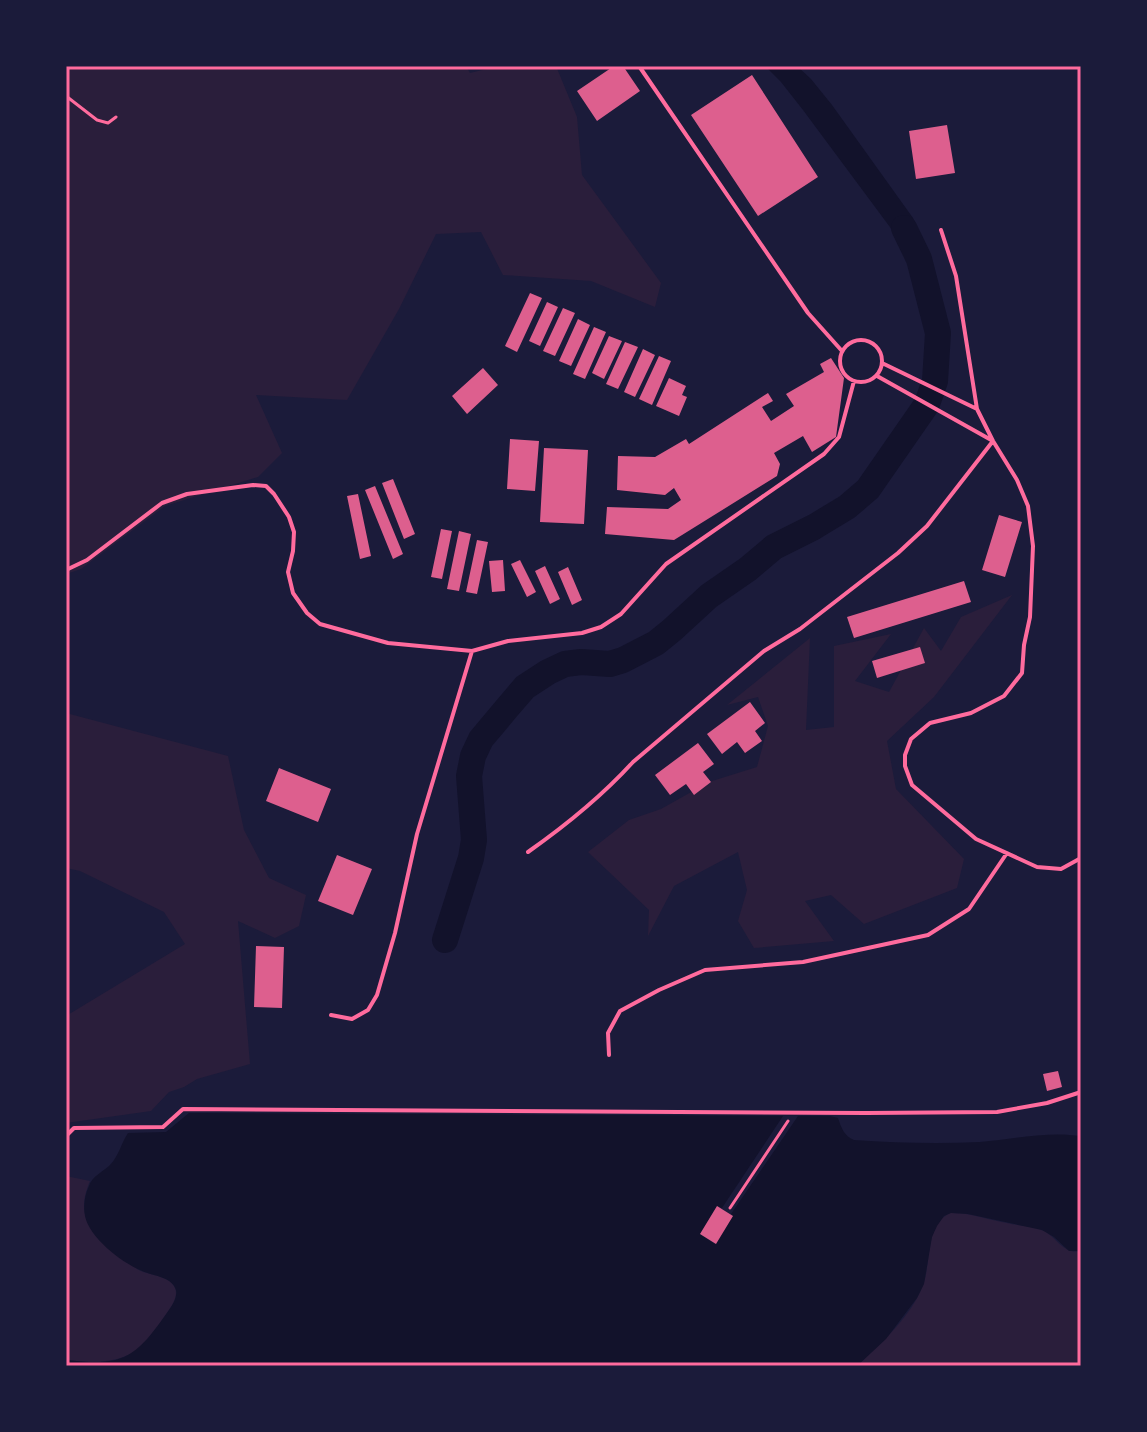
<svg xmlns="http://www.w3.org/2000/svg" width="1147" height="1432" viewBox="0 0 1147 1432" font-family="Montserrat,sans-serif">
<rect width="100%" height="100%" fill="#1b1b3a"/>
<path fill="#2a1e3b" d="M 66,66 L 466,66 L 470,73 L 499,66 L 556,66 L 577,117 L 582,175 L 661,283 L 655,307 L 591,281 L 503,275 L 481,232 L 436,234 L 399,309 L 347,400 L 256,395 L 282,453 L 258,477 L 165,506 L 81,569 L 66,574 Z
M 1012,595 L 934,697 L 887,741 L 896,789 L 964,859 L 957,888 L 864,924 L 831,895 L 805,901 L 834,941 L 754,948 L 738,921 L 747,890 L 738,852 L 674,886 L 648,936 L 649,910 L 588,852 L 629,820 L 661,809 L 709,782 L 757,767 L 768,726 L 758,697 L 727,705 L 810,638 L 806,730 L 834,727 L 834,646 L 891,634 L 855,681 L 889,692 L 924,628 L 941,651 L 961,617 Z
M 66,713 L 228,756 L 244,830 L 269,878 L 306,895 L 299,926 L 275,938 L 238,921 L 250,1064 L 197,1079 L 184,1087 L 169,1092 L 151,1111 L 66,1123 L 66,1016 L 185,944 L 164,912 L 80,871 L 66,868 Z
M 66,1176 L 90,1181 C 76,1214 88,1229 113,1250 C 121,1256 129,1264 137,1269 C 148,1276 170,1275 175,1288 C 179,1298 170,1308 165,1316 C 159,1324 154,1334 147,1341 C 125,1365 95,1363 66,1360 Z
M 950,1213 C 970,1212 988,1220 1007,1223 C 1019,1226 1032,1226 1044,1231 C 1057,1238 1064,1255 1081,1251 L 1081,1366 L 857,1366 C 880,1344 912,1316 923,1285 C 932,1262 924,1226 950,1213 Z"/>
<path fill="#12122b" d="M 765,66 L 797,66 L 811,79 L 832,105 L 913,218 C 918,231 922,244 919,259 L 904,246 L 803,110 L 781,82 Z
M 189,1113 L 830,1116 L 838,1118 C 841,1127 844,1136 854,1140 C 896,1143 939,1144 980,1142 C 1014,1139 1048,1131 1081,1136 L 1081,1251 L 1069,1251 L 1054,1237 L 1042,1230 L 968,1214 L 951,1213 L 944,1216 L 937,1226 L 932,1237 L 924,1284 L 917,1298 L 886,1339 L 857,1366 L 66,1366 L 66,1360 C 119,1366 133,1361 164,1317 C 169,1310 178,1299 176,1290 C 172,1276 151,1276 140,1270 C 121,1262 89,1237 85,1216 C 83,1207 85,1194 89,1186 C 92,1176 103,1172 110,1165 C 119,1156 121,1143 128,1133 L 166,1132 Z"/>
<path fill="#1b1b3a" d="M 783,1116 L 798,1116 L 731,1214 L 733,1216 L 715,1244 L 700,1234 L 717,1206 L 722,1208 Z"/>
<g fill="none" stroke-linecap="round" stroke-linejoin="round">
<path stroke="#12122b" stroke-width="26" d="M 445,940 L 471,858 L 474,840 L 469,776 L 473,756 L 481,739 L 507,708 L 525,687 L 548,672 L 565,664 L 581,662 L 610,664 L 623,660 L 656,643 L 672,630 L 709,596 L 748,569 L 774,547 L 814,527 L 847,507 L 868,489 L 927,404 L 935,381 L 938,333 L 919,259 L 904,228"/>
</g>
<path fill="#dd5f8e" d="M 614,66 L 623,66 L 640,91 L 597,121 L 577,91 Z
M 752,75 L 818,177 L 758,216 L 691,115 Z
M 947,125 L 955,173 L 916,179 L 909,131 Z
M 530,293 L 542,298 L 517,352 L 505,346 Z
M 547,302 L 558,307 L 540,346 L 529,341 Z
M 563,308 L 575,313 L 555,356 L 543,351 Z
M 578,319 L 590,325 L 571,366 L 559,361 Z
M 594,327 L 606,332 L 585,379 L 573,374 Z
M 609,336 L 622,341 L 604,379 L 592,373 Z
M 625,342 L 638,347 L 618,389 L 606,384 Z
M 643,349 L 655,355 L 635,397 L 624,392 Z
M 659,356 L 671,361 L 652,405 L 639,399 Z
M 831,358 L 844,378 L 836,437 L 812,452 L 803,436 L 774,453 L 780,464 L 777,476 L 674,540 L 605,534 L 607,507 L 668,509 L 681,500 L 674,488 L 665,495 L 617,490 L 618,456 L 655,457 L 686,439 L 689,444 L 768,393 L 773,401 L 762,407 L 771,421 L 794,406 L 786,394 L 824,372 L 820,364 Z
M 483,368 L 498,385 L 467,414 L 452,396 Z
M 669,378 L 686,386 L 682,395 L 687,397 L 679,416 L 656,406 Z
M 510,439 L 539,441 L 535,491 L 507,489 Z
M 544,448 L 588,450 L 584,524 L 540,522 Z
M 393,479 L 415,534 L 404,539 L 382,483 Z
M 375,486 L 403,554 L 393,559 L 365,490 Z
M 358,494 L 371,556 L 360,559 L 347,496 Z
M 999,515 L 1022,522 L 1005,577 L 982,570 Z
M 441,529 L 452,531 L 442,579 L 431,577 Z
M 459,531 L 471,534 L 459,591 L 447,589 Z
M 477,540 L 488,542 L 477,594 L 466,592 Z
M 503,560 L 505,591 L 492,592 L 489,561 Z
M 520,560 L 536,592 L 527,597 L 511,564 Z
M 545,566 L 560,599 L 550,604 L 535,571 Z
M 568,567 L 582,600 L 572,605 L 558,572 Z
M 964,581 L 971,602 L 854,638 L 847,617 Z
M 920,647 L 925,663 L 877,678 L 872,661 Z
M 750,702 L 765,723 L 755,731 L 762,741 L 745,753 L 737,742 L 722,754 L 707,734 Z
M 698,743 L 714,764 L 703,772 L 711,782 L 694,795 L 686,784 L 670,795 L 655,775 Z
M 279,768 L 331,789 L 318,822 L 266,801 Z
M 337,855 L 372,869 L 353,915 L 318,901 Z
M 256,946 L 284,947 L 282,1008 L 254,1007 Z
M 1058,1071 L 1062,1087 L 1047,1091 L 1043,1074 Z
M 717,1206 L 733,1216 L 716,1244 L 700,1234 Z"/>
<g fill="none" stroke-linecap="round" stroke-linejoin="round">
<path stroke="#ff6b9d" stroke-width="3" d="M 66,96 L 97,120 L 108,123 L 116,117
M 730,1208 L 788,1121"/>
<path stroke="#ff6b9d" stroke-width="4" d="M 639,66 L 808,313 L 842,351
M 941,230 L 956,276 L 977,409 L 993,441 L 1017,480 L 1028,506 L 1033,546 L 1030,617 L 1024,645 L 1022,673 L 1004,696 L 971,713 L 930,723 L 911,739 L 905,755 L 905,766 L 912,785 L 976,839 L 1037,867 L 1061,869 L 1081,858
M840 361a21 21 0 1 1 42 0a21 21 0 1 1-42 0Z
M 882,363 L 977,409
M 66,570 L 87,560 L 162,503 L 187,494 L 253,485 L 266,486 L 274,494 L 289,517 L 294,532 L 293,551 L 288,572 L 293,593 L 307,613 L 320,624 L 388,643 L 472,651 L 508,641 L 582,633 L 601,627 L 621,614 L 666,564 L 824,454 L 839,437 L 854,381
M 528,852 C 565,826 603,795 633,762 L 764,651 L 800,629 L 898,553 L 927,526 L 993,441 L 877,376
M 331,1015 L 352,1019 L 368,1010 L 377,995 L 395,933 L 417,834 L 472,651
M 609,1055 L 608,1033 L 620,1011 L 659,990 L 705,970 L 803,962 L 928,935 L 969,909 L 1007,853
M 66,1136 L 74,1128 L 163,1127 L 183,1109 L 866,1113 L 997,1112 L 1047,1103 L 1081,1092"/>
</g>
<rect width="1147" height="1432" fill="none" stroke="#1b1b3a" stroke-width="136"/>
<rect x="68" y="68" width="1011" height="1296" fill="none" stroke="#ff6b9d" stroke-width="3"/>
</svg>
